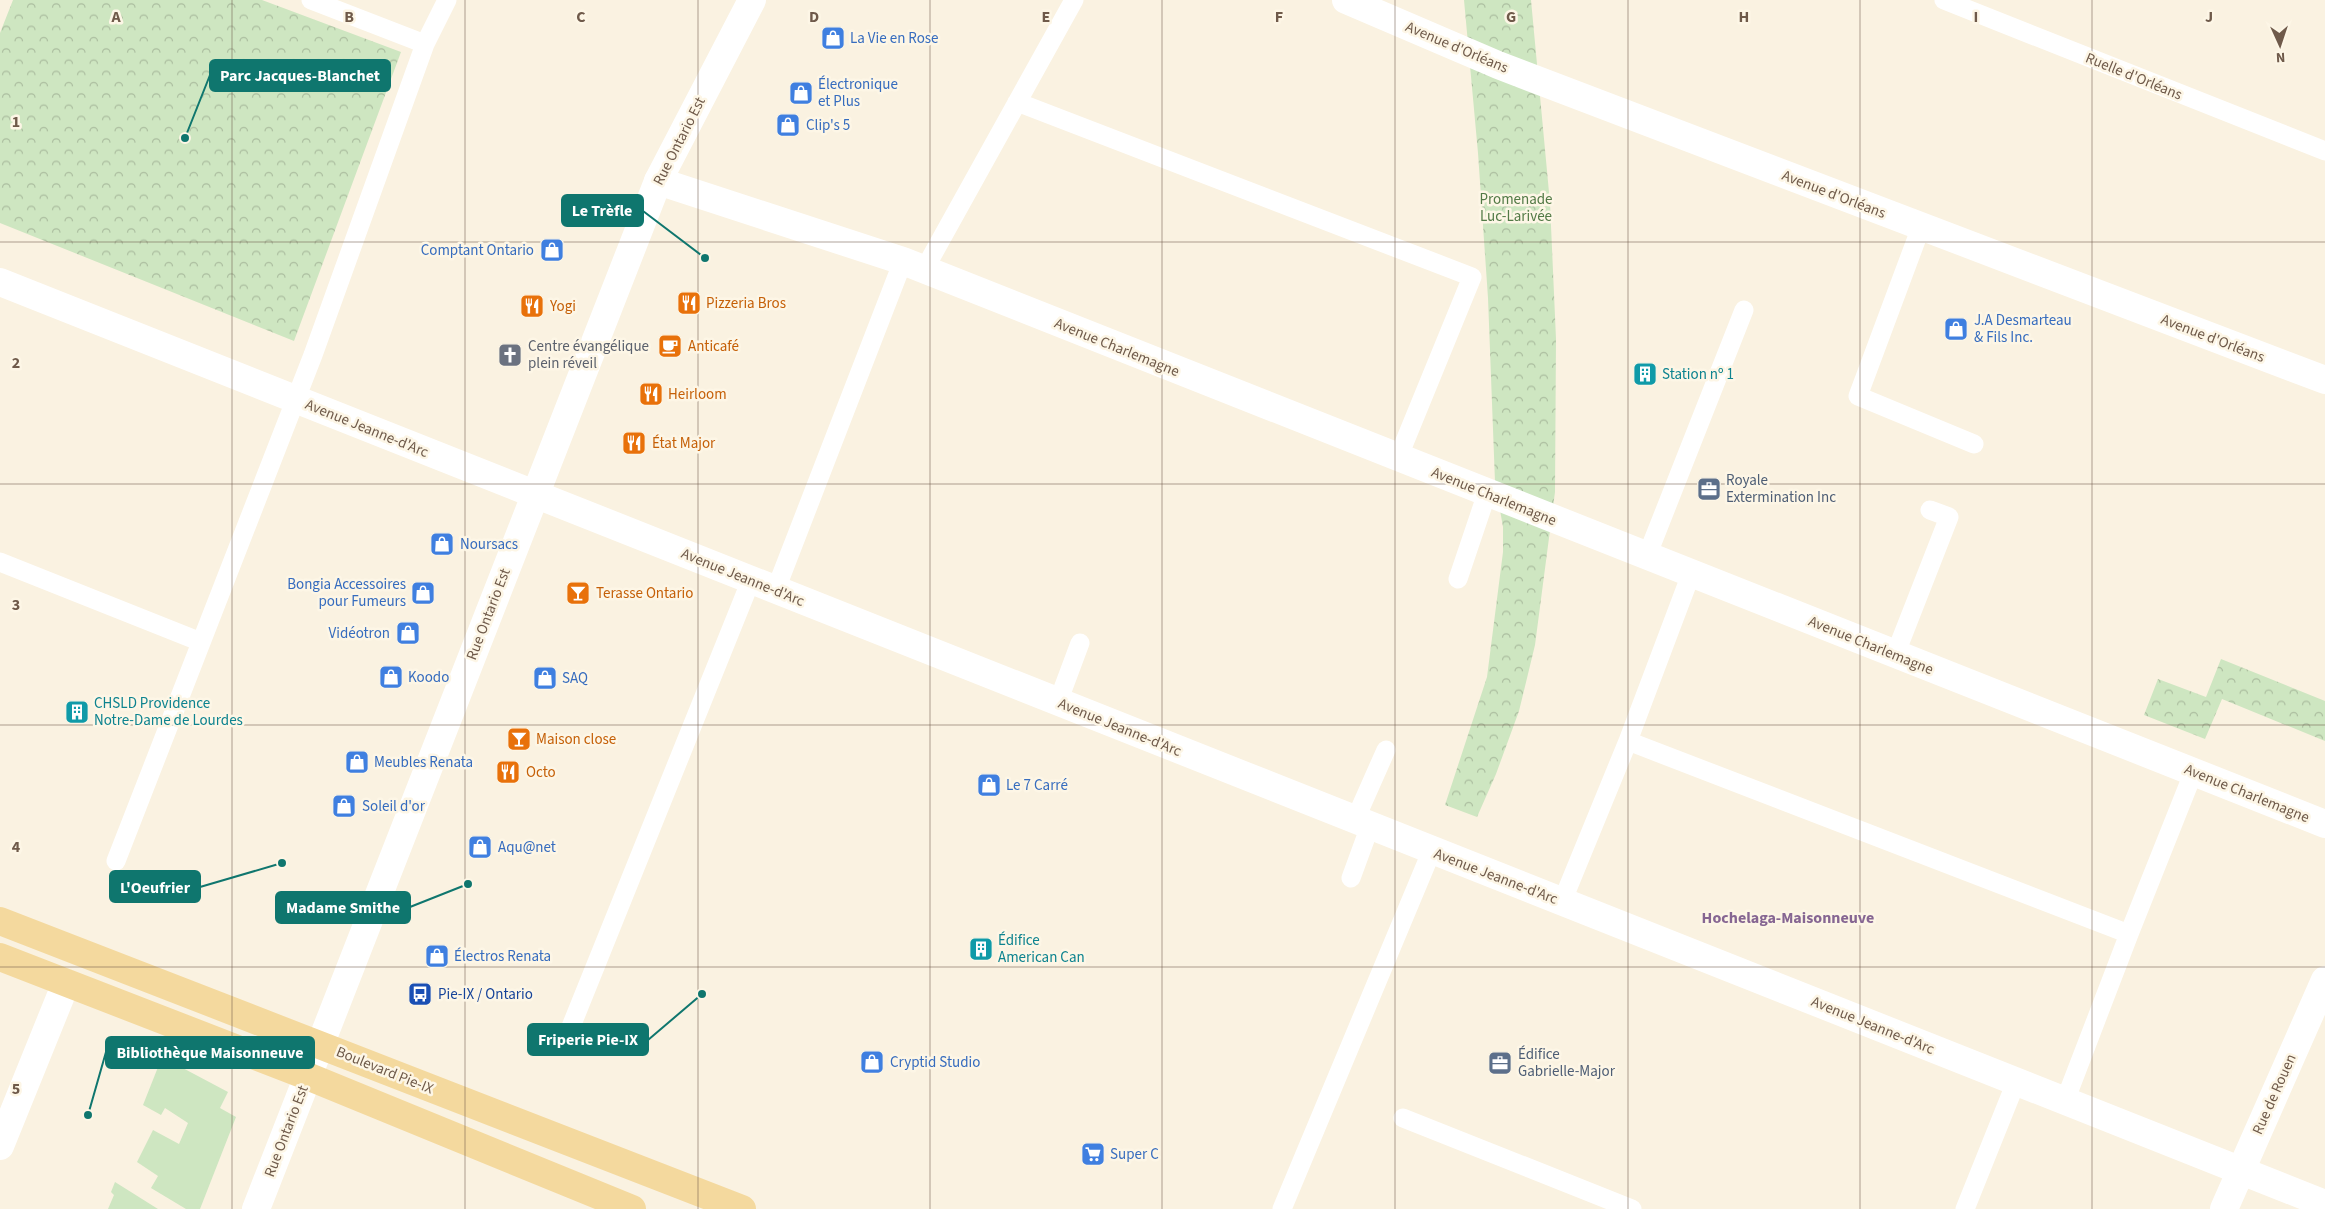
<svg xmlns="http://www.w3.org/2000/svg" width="2325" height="1209" viewBox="0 0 2325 1209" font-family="'Source Sans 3',sans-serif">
<defs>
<pattern id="park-crowns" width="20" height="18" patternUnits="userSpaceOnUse" patternTransform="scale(1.25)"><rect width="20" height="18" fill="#cee6c1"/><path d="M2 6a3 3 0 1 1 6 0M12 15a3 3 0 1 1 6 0" fill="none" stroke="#abbd9f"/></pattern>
</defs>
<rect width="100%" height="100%" fill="#faf2e1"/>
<path fill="#cee6c1" d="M 162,1057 L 228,1092 L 220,1108 L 236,1117 L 200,1209 L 186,1209 L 151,1188 L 158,1176 L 137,1162 L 153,1130 L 179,1144 L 188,1123 L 165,1108 L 161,1115 L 143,1105 Z
M 115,1182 L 158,1209 L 108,1209 L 114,1195 L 111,1192 Z"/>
<path fill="url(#park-crowns)" d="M 13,0 L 262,0 L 401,52 L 294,341 L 0,223 L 0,33 Z
M 1464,0 L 1531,0 L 1550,203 L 1556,339 L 1555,492 L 1535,645 L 1519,711 L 1496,774 L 1477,817 L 1445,805 L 1487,677 L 1503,552 L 1503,527 L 1495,482 L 1488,298 L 1478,153 Z
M 2221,659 L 2325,701 L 2325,741 L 2222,699 L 2205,739 L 2144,715 L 2158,679 L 2206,697 Z"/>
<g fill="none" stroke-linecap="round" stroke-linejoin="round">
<path stroke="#fff" stroke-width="19" d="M 311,0 L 425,44
M 1944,0 L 2325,151
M 1017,102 L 1472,277 L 1398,458
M 1921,227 L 1858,396 L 1974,444
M 924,270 L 1074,0
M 1647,556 L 1744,310
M 0,562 L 201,642
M 1691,574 L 1628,741 L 2129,934
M 1458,579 L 1487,493
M 776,589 L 903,261
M 1895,655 L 1949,517 L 1930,510
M 1058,702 L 1080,643
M 1355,820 L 1386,750
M 116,861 L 313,355 L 425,44 L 447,0
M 1351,878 L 1370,826
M 1562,902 L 1628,741
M 564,1044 L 751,580
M 2065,1101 L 2129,934 L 2194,771
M 1403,1118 L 1632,1209
M 1282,1209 L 1432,850
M 1965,1209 L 2016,1082"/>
<path stroke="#fff" stroke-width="28" d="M 1346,0 L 1498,65 L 2325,380
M 658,181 L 903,261 L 2325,824
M 0,282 L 2325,1204
M 0,1146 L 66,983
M 2224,1209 L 2325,980"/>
<path stroke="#fff" stroke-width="28" d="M 256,1209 L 658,181 L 752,0"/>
<path stroke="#f4d99e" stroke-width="28" d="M 0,921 L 742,1209
M 0,957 L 307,1076 L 632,1209"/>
</g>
<path fill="none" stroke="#6f5a4a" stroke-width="1" stroke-opacity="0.55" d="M 232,0 L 232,1209M 465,0 L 465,1209M 698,0 L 698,1209M 930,0 L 930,1209M 1162,0 L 1162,1209M 1395,0 L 1395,1209M 1628,0 L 1628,1209M 1860,0 L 1860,1209M 2092,0 L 2092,1209M 0,242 L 2325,242M 0,484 L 2325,484M 0,725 L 2325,725M 0,967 L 2325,967"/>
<defs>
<g id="shop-square" transform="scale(1.25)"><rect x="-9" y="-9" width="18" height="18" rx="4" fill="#3f7fe0" stroke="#fdf6e6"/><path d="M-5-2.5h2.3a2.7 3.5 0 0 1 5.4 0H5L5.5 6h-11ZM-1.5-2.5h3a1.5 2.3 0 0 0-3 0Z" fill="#fff"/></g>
<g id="restaurant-square" transform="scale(1.25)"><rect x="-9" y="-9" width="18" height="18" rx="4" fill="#e8710a" stroke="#fdf6e6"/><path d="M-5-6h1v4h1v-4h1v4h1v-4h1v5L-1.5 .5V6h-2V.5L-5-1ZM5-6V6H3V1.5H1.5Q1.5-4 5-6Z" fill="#fff"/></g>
<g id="cafe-square" transform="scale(1.25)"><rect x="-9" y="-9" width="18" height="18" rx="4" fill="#e8710a" stroke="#fdf6e6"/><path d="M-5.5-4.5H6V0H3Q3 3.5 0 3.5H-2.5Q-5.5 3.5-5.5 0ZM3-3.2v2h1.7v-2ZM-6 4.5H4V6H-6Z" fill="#fff"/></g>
<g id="church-square" transform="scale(1.25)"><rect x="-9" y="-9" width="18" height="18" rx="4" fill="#6b7280" stroke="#fdf6e6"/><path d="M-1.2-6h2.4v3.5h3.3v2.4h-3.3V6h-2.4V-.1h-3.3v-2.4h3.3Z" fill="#fff"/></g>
<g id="building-square" transform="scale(1.25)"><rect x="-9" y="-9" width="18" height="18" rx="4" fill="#0f9aa8" stroke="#fdf6e6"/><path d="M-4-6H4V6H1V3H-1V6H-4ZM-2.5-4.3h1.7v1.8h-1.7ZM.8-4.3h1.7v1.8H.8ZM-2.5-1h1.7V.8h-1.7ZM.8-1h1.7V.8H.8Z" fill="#fff"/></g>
<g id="office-square" transform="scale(1.25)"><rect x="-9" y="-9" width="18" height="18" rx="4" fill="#5c6f8a" stroke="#fdf6e6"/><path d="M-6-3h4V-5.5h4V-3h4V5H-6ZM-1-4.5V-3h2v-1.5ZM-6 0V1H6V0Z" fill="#fff"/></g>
<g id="bar-square" transform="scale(1.25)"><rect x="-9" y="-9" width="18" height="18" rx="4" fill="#e8710a" stroke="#fdf6e6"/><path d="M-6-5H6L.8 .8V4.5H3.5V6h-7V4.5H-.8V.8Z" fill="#fff"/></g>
<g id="bus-square" transform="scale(1.25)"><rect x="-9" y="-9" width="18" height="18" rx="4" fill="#1a4fb4" stroke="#fdf6e6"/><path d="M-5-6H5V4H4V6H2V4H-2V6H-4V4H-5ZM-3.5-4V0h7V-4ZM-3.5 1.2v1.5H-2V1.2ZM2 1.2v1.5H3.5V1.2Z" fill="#fff"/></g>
<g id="supermarket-square" transform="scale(1.25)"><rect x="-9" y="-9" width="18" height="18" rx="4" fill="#3f7fe0" stroke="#fdf6e6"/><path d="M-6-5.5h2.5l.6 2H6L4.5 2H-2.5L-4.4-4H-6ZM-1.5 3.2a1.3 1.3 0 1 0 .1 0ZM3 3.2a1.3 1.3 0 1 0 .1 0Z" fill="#fff"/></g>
</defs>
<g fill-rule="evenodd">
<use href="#shop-square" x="833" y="38"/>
<use href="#shop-square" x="801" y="93"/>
<use href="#shop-square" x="788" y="125"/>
<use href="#shop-square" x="552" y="250"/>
<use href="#restaurant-square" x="689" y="303"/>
<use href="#restaurant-square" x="532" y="306"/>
<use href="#shop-square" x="1956" y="329"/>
<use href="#cafe-square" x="670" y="346"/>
<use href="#church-square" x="510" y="355"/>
<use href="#building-square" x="1645" y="374"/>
<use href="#restaurant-square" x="651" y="394"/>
<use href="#restaurant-square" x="634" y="443"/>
<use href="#office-square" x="1709" y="489"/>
<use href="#shop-square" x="442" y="544"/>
<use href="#shop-square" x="423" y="593"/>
<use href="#bar-square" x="578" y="593"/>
<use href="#shop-square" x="408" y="633"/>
<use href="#shop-square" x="391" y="677"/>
<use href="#shop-square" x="545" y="678"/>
<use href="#building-square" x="77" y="712"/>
<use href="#bar-square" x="519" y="739"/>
<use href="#shop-square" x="357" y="762"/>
<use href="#restaurant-square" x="508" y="772"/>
<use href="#shop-square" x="989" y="785"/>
<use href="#shop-square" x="344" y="806"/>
<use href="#shop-square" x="480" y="847"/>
<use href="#building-square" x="981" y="949"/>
<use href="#shop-square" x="437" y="956"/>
<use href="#bus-square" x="420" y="994"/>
<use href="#shop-square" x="872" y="1062"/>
<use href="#office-square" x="1500" y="1063"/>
<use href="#supermarket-square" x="1093" y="1154"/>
</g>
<g text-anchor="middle" stroke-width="5" stroke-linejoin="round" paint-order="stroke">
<g font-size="15" fill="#366cbe" stroke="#fdf6e6" text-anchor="start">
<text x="850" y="43">La Vie en Rose</text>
<text x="818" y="89">Électronique<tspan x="818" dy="17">et Plus</tspan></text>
<text x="806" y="130">Clip's 5</text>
<text x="534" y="255" text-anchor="end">Comptant Ontario</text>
<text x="1974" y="325">J.A Desmarteau<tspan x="1974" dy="17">&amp; Fils Inc.</tspan></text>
<text x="460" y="549">Noursacs</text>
<text x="406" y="589" text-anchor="end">Bongia Accessoires<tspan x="406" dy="17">pour Fumeurs</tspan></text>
<text x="390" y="638" text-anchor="end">Vidéotron</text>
<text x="408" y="682">Koodo</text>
<text x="562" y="683">SAQ</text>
<text x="374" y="767">Meubles Renata</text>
<text x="1006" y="790">Le 7 Carré</text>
<text x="362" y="811">Soleil d'or</text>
<text x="498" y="852">Aqu@net</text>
<text x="454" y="961">Électros Renata</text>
<text x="890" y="1067">Cryptid Studio</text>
<text x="1110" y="1159">Super C</text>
</g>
<g font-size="15" fill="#6f5a4a" stroke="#fdf6e6">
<text transform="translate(1457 47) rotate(23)" y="5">Avenue d'Orléans</text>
<text transform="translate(2134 76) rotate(22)" y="5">Ruelle d'Orléans</text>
<text transform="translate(679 141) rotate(-63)" y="5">Rue Ontario Est</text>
<text transform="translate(1834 194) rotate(21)" y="5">Avenue d'Orléans</text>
<text transform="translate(2213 338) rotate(21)" y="5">Avenue d'Orléans</text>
<text transform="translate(1117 347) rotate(22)" y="5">Avenue Charlemagne</text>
<text transform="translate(367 428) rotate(22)" y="5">Avenue Jeanne-d'Arc</text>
<text transform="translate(1494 496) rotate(22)" y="5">Avenue Charlemagne</text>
<text transform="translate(743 577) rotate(22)" y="5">Avenue Jeanne-d'Arc</text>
<text transform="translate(488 614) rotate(-69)" y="5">Rue Ontario Est</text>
<text transform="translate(1871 645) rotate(22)" y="5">Avenue Charlemagne</text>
<text transform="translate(1120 727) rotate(22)" y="5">Avenue Jeanne-d'Arc</text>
<text transform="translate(2247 793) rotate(22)" y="5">Avenue Charlemagne</text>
<text transform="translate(1496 876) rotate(21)" y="5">Avenue Jeanne-d'Arc</text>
<text transform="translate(1873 1025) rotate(22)" y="5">Avenue Jeanne-d'Arc</text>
<text transform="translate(385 1070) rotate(22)" y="5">Boulevard Pie-IX</text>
<text transform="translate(2274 1094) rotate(-66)" y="5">Rue de Rouen</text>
<text transform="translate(286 1131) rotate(-69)" y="5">Rue Ontario Est</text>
</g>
<g font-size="15" fill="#527a46" stroke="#fdf6e6">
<text x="1516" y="204">Promenade<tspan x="1516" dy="17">Luc-Larivée</tspan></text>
</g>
<g font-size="15" fill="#c56008" stroke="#fdf6e6" text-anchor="start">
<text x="706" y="308">Pizzeria Bros</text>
<text x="550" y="311">Yogi</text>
<text x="688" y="351">Anticafé</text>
<text x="668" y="399">Heirloom</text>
<text x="652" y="448">État Major</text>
<text x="596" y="598">Terasse Ontario</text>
<text x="536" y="744">Maison close</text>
<text x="526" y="777">Octo</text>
</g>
<g font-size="15" fill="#5b616d" stroke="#fdf6e6" text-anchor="start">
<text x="528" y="351">Centre évangélique<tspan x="528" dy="17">plein réveil</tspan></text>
</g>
<g font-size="15" fill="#0d838f" stroke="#fdf6e6" text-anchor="start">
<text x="1662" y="379">Station nº 1</text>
<text x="94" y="708">CHSLD Providence<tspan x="94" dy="17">Notre-Dame de Lourdes</tspan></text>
<text x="998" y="945">Édifice<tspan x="998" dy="17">American Can</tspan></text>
</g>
<g font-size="15" fill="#4e5e75" stroke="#fdf6e6" text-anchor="start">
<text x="1726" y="485">Royale<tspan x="1726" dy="17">Extermination Inc</tspan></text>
<text x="1518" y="1059">Édifice<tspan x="1518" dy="17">Gabrielle-Major</tspan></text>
</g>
<g font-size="15" fill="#164399" stroke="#fdf6e6" text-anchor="start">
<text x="438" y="999">Pie-IX / Ontario</text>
</g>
<g font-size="16" font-weight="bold" fill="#866692" stroke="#fdf6e6">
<text x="1788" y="923">Hochelaga-Maisonneuve</text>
</g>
</g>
<g font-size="16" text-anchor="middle" font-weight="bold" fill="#6f5a4a" stroke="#fdf6e6" stroke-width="5" stroke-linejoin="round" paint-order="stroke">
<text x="116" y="22">A</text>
<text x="349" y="22">B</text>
<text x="581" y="22">C</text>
<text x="814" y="22">D</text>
<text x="1046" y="22">E</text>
<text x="1279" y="22">F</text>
<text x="1511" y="22">G</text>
<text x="1744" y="22">H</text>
<text x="1976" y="22">I</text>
<text x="2209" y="22">J</text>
<text x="16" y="127">1</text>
<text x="16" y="368">2</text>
<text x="16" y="610">3</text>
<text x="16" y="852">4</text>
<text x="16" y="1094">5</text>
</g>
<path fill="none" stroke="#0f766e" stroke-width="2" d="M185 138L210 75M705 258L643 211M282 863L200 887M468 884L410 907M702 994L648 1040M88 1115L106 1052"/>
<g fill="#0f766e" stroke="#fdf6e6" stroke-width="2">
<circle cx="185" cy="138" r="5"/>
<circle cx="705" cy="258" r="5"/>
<circle cx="282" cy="863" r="5"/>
<circle cx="468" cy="884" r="5"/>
<circle cx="702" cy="994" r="5"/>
<circle cx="88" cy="1115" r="5"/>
</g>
<g fill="#0f766e" stroke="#0f766e" stroke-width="2">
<rect x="210" y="60" width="180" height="31" rx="5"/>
<rect x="562" y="195" width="81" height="31" rx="5"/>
<rect x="110" y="871" width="90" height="31" rx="5"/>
<rect x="276" y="892" width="134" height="31" rx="5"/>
<rect x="528" y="1024" width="120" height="31" rx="5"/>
<rect x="106" y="1037" width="208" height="31" rx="5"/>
</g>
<g font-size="16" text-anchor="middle" font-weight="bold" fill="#fff">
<text x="300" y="81">Parc Jacques-Blanchet</text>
<text x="602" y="216">Le Trèfle</text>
<text x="155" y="893">L'Oeufrier</text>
<text x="343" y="913">Madame Smithe</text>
<text x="588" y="1045">Friperie Pie-IX</text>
<text x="210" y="1058">Bibliothèque Maisonneuve</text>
</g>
<g transform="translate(2280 45) rotate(177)" stroke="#fdf6e6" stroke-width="4" paint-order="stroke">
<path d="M0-4L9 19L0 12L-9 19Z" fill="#6f5a4a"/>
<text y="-8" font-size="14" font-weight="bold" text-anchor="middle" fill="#6f5a4a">N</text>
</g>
</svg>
